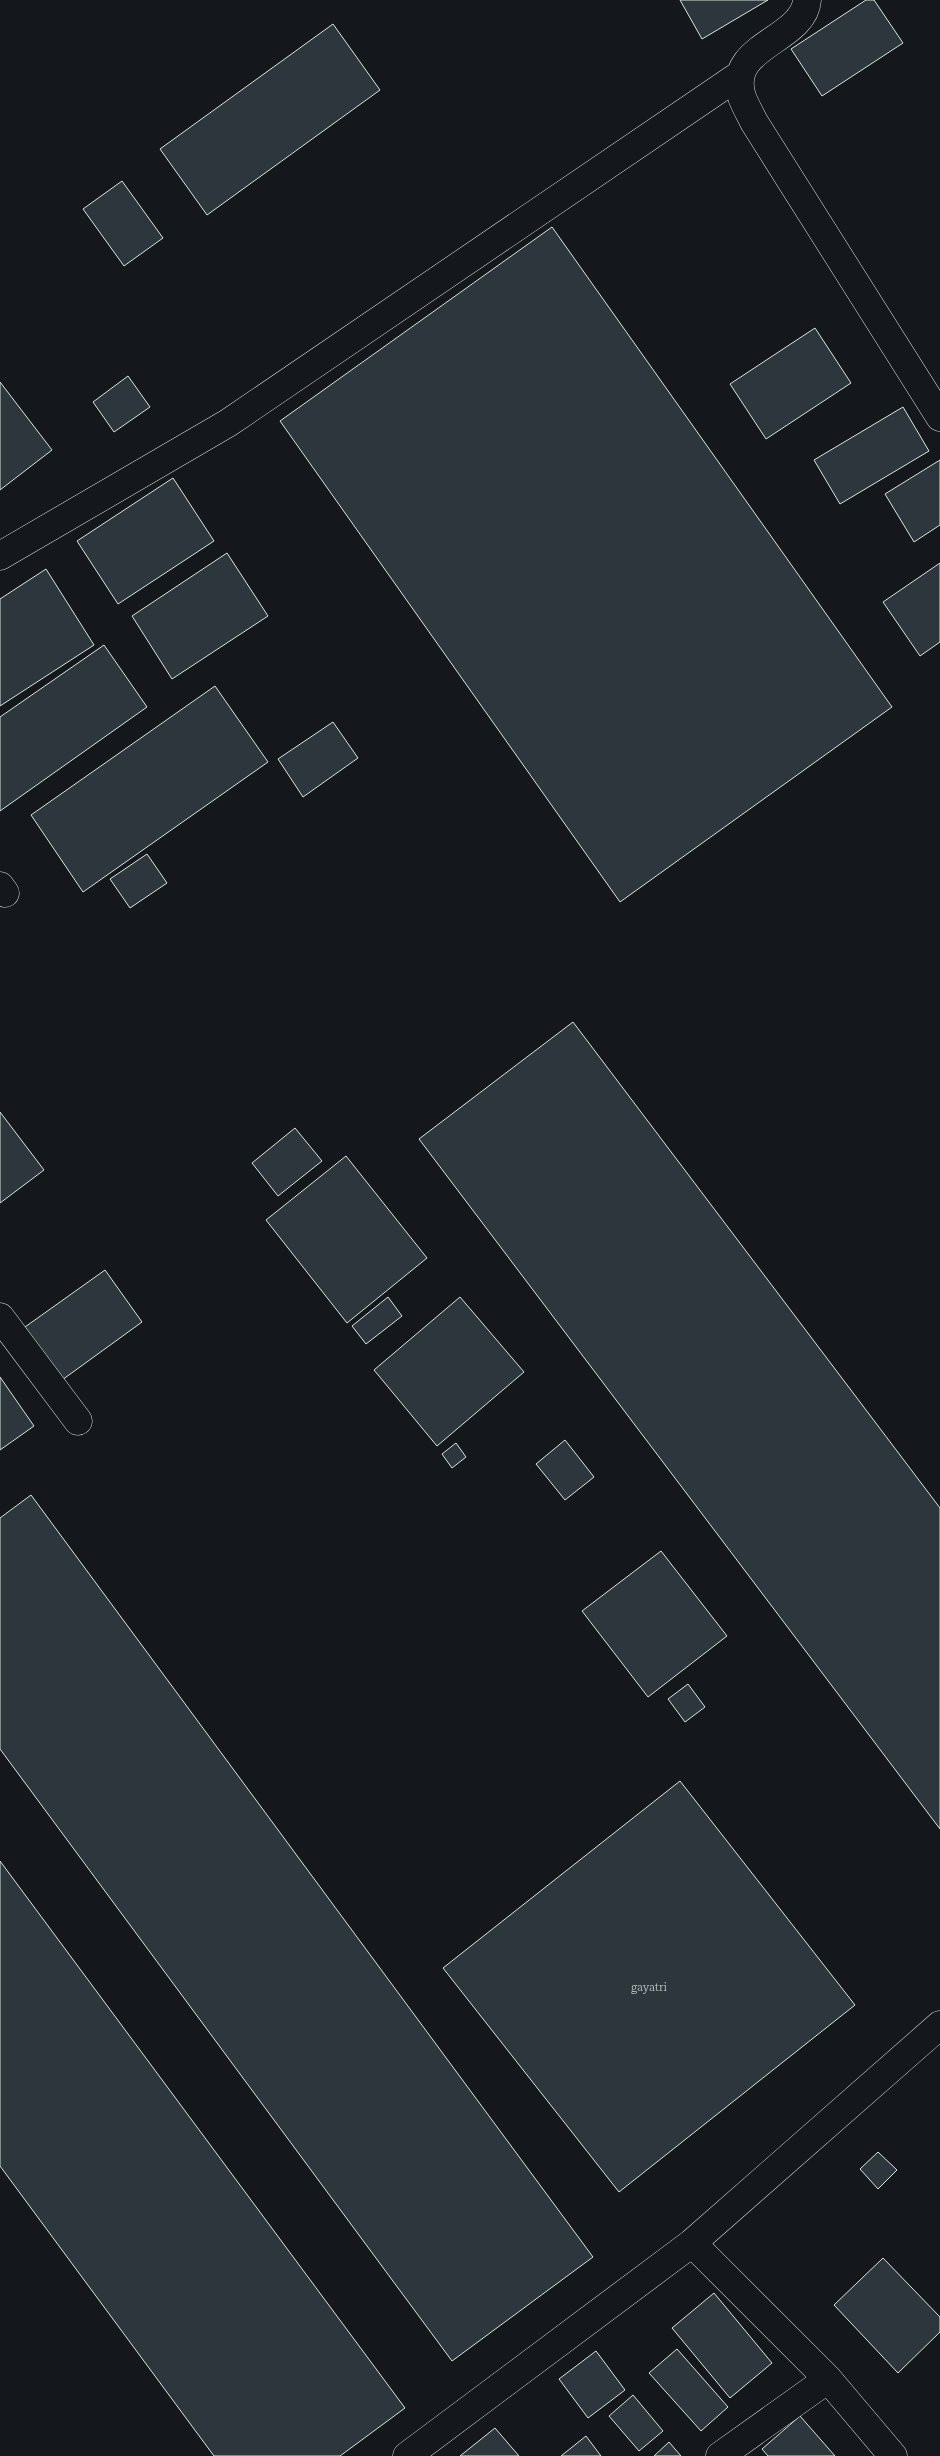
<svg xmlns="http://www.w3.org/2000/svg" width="940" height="2456" viewBox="0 0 940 2456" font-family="'Roboto Serif',serif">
<rect width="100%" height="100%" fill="#14181c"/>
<path fill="#2c363c" stroke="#d8e6dc" d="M 680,0 L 768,0 L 702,39 Z
M 866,0 L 874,0 L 903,43 L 822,96 L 791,49 Z
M 333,24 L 380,90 L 207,215 L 160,149 Z
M 122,181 L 163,238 L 124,266 L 83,209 Z
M 552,227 L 892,707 L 620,902 L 280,421 Z
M 815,328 L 851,383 L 766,439 L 730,384 Z
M 128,376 L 150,407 L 114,432 L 93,402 Z
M 0,382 L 52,450 L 0,490 Z
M 903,407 L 929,451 L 840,504 L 814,460 Z
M 940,460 L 940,525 L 914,542 L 885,494 Z
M 173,478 L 214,541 L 118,604 L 77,541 Z
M 227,553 L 268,616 L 172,679 L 132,616 Z
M 940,563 L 940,642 L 920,656 L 883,602 Z
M 46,569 L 94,645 L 0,706 L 0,599 Z
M 104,645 L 147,707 L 0,811 L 0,717 Z
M 215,686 L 268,762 L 83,892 L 31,815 Z
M 333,722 L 358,758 L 303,797 L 278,759 Z
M 147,854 L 167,883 L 130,908 L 110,879 Z
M 573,1022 L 940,1508 L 940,1829 L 419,1139 Z
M 0,1112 L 44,1170 L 0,1203 Z
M 295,1128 L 322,1161 L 278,1196 L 252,1163 Z
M 346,1156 L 427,1258 L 347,1323 L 266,1220 Z
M 105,1270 L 142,1322 L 62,1380 L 25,1327 Z
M 388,1297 L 402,1316 L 366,1344 L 352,1326 Z
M 460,1297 L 524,1372 L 437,1446 L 374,1370 Z
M 0,1377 L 34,1426 L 0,1450 Z
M 565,1440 L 594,1477 L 565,1500 L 536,1464 Z
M 456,1443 L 466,1457 L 452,1468 L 442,1454 Z
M 31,1495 L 593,2257 L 452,2361 L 0,1749 L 0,1518 Z
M 661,1551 L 727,1636 L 648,1697 L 582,1611 Z
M 688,1684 L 705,1707 L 685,1722 L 668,1699 Z
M 680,1781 L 855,2005 L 619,2192 L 443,1968 Z
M 0,1861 L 405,2408 L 340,2456 L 214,2456 L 0,2166 Z
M 878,2152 L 897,2170 L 878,2189 L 860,2169 Z
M 883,2258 L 940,2317 L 940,2332 L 898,2373 L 834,2305 Z
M 714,2293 L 772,2363 L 730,2398 L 672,2328 Z
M 677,2349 L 728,2407 L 701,2431 L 649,2373 Z
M 596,2351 L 625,2390 L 588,2418 L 559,2379 Z
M 633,2395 L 663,2431 L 639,2451 L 609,2416 Z
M 800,2416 L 835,2456 L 768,2456 L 762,2449 Z
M 495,2428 L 519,2456 L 460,2456 Z
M 586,2436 L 601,2456 L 561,2456 Z
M 669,2442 L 681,2456 L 654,2456 Z"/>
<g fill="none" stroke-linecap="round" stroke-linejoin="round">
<g stroke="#d8e6dc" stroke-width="29">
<path id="minor" d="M 807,0 C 804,41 725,45 742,97 C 745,105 750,114 754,122 L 940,417
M 0,556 L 228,423 L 741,74
M 0,886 L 5,893
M 0,1317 L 78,1421
M 692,2243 L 828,2379 L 893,2456
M 407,2456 L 692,2243 L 940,2025
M 720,2456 L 828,2379"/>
</g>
<use href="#minor" stroke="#14181c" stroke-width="28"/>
</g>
<g text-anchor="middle" stroke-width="4" stroke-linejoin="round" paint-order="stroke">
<g font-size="11" fill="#adbab4">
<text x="649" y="1991">gayatri</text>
</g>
</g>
</svg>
